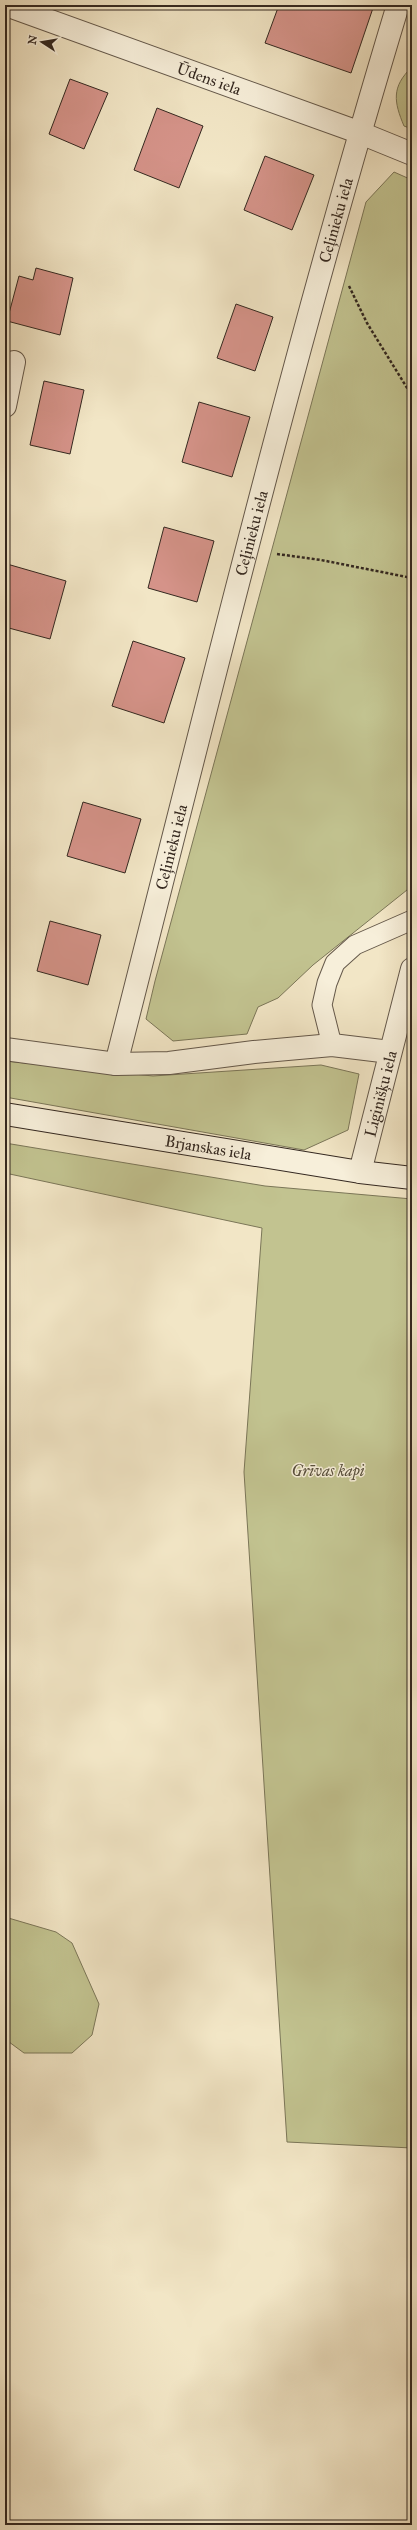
<svg xmlns="http://www.w3.org/2000/svg" width="417" height="2530" viewBox="0 0 417 2530" font-family="'IM FELL Great Primer',serif">
<rect width="100%" height="100%" fill="#f2e6c6"/>
<filter id="stains"><feTurbulence type="fractalNoise" baseFrequency=".005" numOctaves="4"/><feColorMatrix values="0 0 0 0 .2 0 0 0 0 .09 0 0 0 0 .02 0 0 0 .5 -.17"/></filter>
<radialGradient id="worn" r=".72"><stop offset=".6" stop-color="#630" stop-opacity="0"/><stop offset="1" stop-color="#630" stop-opacity=".3"/></radialGradient>
<path fill="#c2c390" stroke="#7b7658" d="M 412,67 L 412,129 L 404,126 C 394,102 391,87 412,67 Z
M 394,172 L 412,180 L 412,886 L 313,965 L 278,998 L 258,1007 L 247,1034 L 173,1041 L 146,1019 L 155,981 L 366,202 Z
M 5,1061 L 153,1076 L 321,1065 L 359,1074 L 348,1130 L 304,1150 L 5,1097 Z
M 5,1143 L 265,1186 L 412,1199 L 412,2148 L 287,2142 L 244,1472 L 262,1228 L 5,1173 Z
M 5,1917 L 56,1932 L 72,1943 L 99,2004 L 92,2035 L 72,2053 L 24,2053 L 5,2039 Z"/>
<path fill="#d59389" stroke="#342820" d="M 279,5 L 374,5 L 351,73 L 265,43 Z
M 70,79 L 108,93 L 84,149 L 49,134 Z
M 157,108 L 203,126 L 179,188 L 134,170 Z
M 265,156 L 314,175 L 292,230 L 244,210 Z
M 36,268 L 73,278 L 60,335 L 7,321 L 19,276 L 33,280 Z
M 236,304 L 273,317 L 255,371 L 217,358 Z
M 44,381 L 84,390 L 70,454 L 30,445 Z
M 199,402 L 250,417 L 232,477 L 182,462 Z
M 164,527 L 214,541 L 197,602 L 148,588 Z
M 7,564 L 66,581 L 50,639 L 5,627 Z
M 133,641 L 185,658 L 164,723 L 112,706 Z
M 83,802 L 141,819 L 125,873 L 67,856 Z
M 50,921 L 101,935 L 88,985 L 37,971 Z"/>
<g fill="none" stroke-linecap="round" stroke-linejoin="round">
<g stroke="#64584a" stroke-width="21">
<path id="service" d="M 332,1045 L 322,1005 L 327,983 L 335,963 L 355,945 L 412,920"/>
</g>
<g stroke="#64584a" stroke-width="24">
<g id="minor">
<path id="s1" d="M 6,5 L 358,132 L 412,154"/>
<path d="M 5,406 L 14,362"/>
<path d="M 5,1049 L 116,1064 L 169,1063 L 254,1052 L 332,1045 L 390,1052"/>
<path id="s2" d="M 116,1064 C 206,710 292,355 398,5"/>
<path id="s3" d="M 360,1172 L 412,969"/>
</g>
</g>
<g stroke="#342820" stroke-width="24">
<g id="secondary">
<path id="s4" d="M 5,1114 L 360,1172 L 412,1178"/>
</g>
</g>
<path stroke="#342820" stroke-width="2.5" stroke-dasharray="3 2" stroke-linecap="butt" d="M 349,286 L 367,323 L 412,396
M 277,554 L 321,560 L 412,578"/>
<use href="#service" stroke="#f7efda" stroke-width="19"/>
<use href="#minor" stroke="#f7efda" stroke-width="22"/>
<use href="#secondary" stroke="#f7efda" stroke-width="22"/>
</g>
<g text-anchor="middle" stroke-width="3" stroke-linejoin="round" paint-order="stroke">
<g font-size="16" fill="#342820" stroke="#f7efda">
<text dy="6" stroke="none"><textPath href="#s1" startOffset="216">Ūdens iela</textPath></text>
<text dy="6" stroke="none"><textPath href="#s2" startOffset="872">Ceļinieku iela</textPath></text>
<text dy="6" stroke="none"><textPath href="#s2" startOffset="548">Ceļinieku iela</textPath></text>
<text dy="6" stroke="none"><textPath href="#s2" startOffset="224">Ceļinieku iela</textPath></text>
<text dy="6" stroke="none"><textPath href="#s3" startOffset="81">Liginišķu iela</textPath></text>
<text dy="6" stroke="none"><textPath href="#s4" startOffset="206">Brjanskas iela</textPath></text>
</g>
<g font-size="16" font-style="italic" fill="#584f3c" stroke="#f7efda">
<text x="328" y="1476">Grīvas kapi</text>
</g>
</g>
<rect width="417" height="2530" fill="none" stroke="#f2e6c6" stroke-width="20"/>
<rect x="6" y="6" width="405" height="2518" fill="none" stroke="#342820" stroke-width="2"/>
<rect x="10" y="10" width="397" height="2510" fill="none" stroke="#342820"/>
<g transform="translate(42 42) rotate(282)" stroke="#f7efda" stroke-width="3" paint-order="stroke">
<path d="M0-3L7 15L0 10L-7 15Z" fill="#342820"/>
<text y="-6" font-size="11" font-weight="bold" text-anchor="middle" fill="#342820">N</text>
</g>
<rect width="100%" height="100%" filter="url(#stains)"/>
<rect width="100%" height="100%" fill="url(#worn)"/>
</svg>
